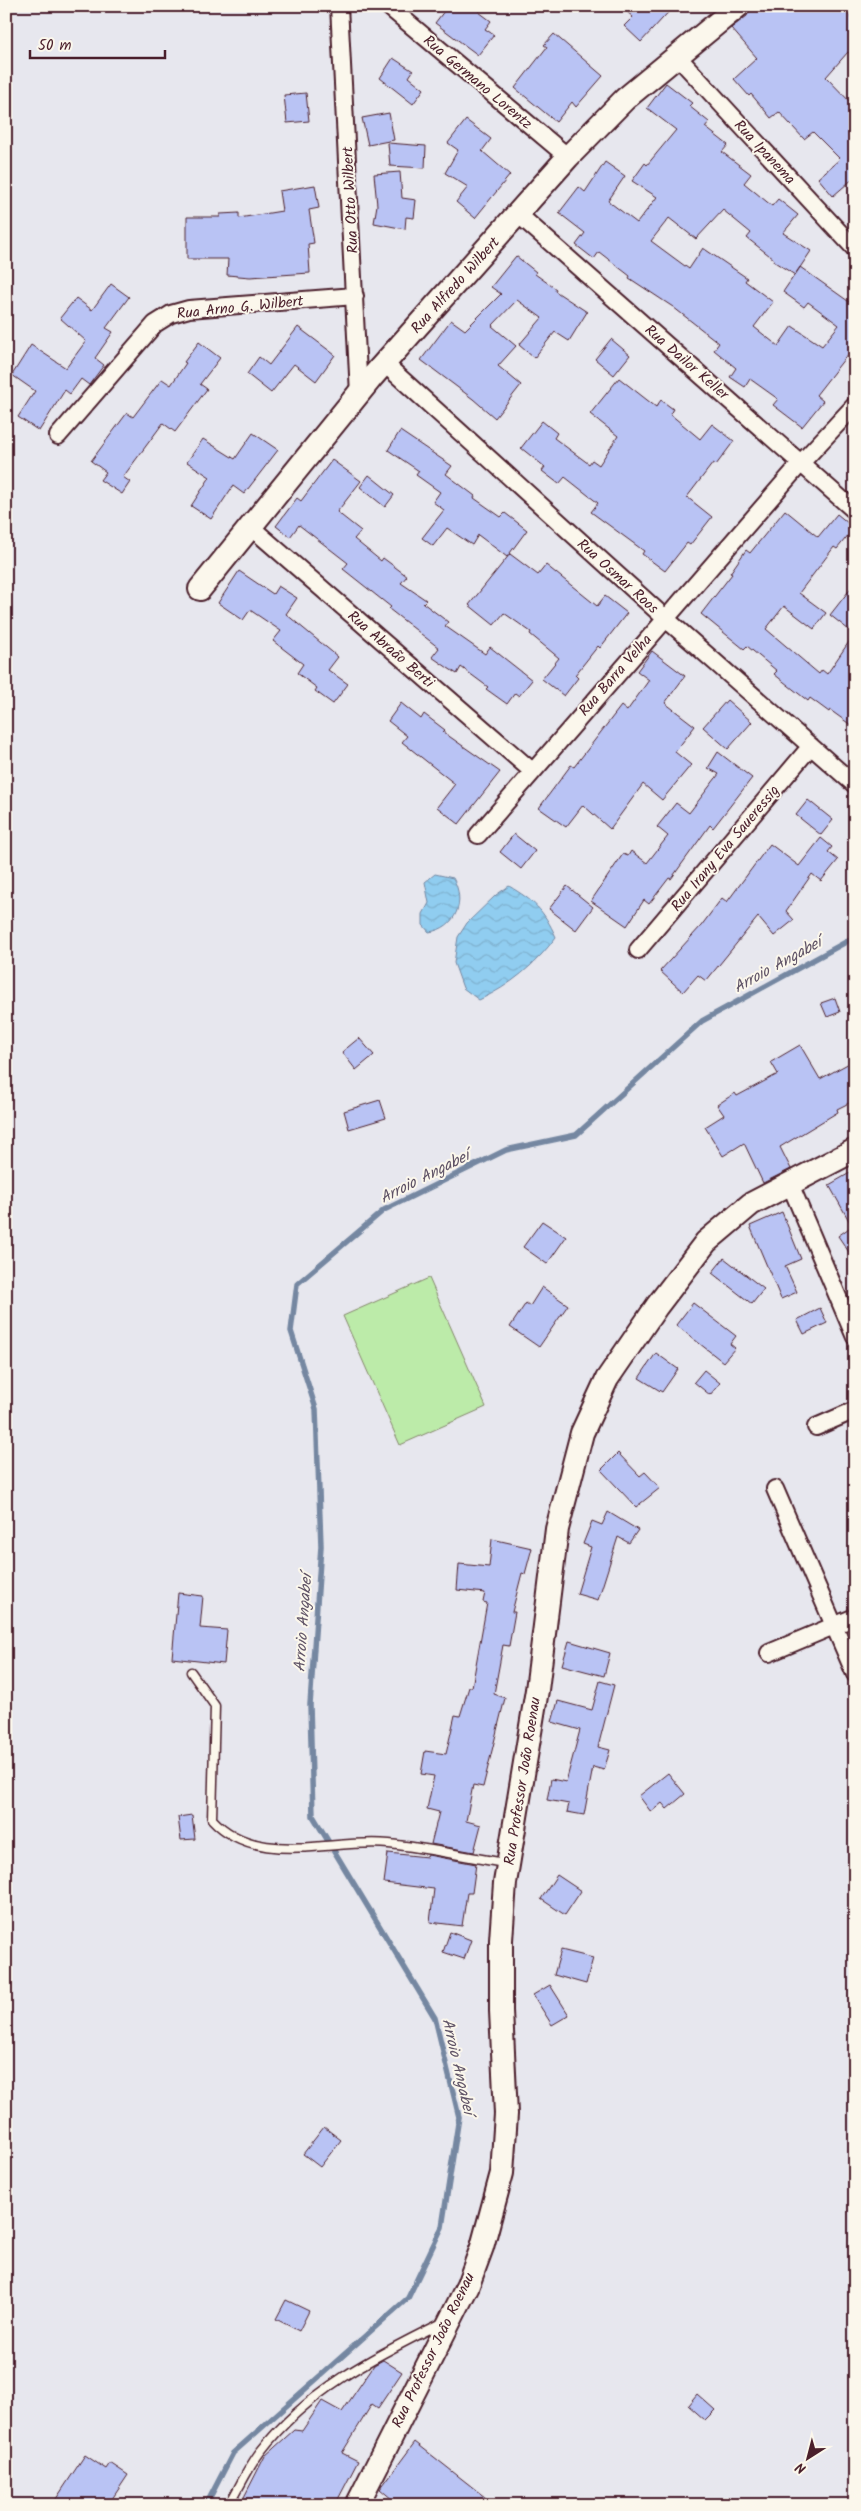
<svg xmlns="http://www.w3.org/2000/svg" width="861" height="2511" viewBox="0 0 861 2511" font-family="Kalam,sans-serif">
<defs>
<pattern id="water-waves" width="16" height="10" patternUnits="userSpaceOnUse" patternTransform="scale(1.25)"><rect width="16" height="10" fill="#90cdf0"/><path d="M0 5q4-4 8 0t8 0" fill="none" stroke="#7eb0ce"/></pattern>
</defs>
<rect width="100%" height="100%" fill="#e7e7ee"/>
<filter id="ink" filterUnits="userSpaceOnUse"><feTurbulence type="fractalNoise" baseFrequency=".02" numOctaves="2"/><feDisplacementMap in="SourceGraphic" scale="10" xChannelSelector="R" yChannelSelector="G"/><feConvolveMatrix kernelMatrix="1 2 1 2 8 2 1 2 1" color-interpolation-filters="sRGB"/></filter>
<g filter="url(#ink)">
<path fill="#bceba9" stroke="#83856a" d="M 429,1278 L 486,1407 L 400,1445 L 343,1316 Z"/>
<path fill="url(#water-waves)" stroke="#7487a1" d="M 435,874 L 453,878 C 466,901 457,928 429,932 L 423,925 L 423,914 L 429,903 L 425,882 Z
M 509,886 C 535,902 543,909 556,937 C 536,964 510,986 479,1000 L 463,988 L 454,963 L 458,937 L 467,923 L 496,895 Z"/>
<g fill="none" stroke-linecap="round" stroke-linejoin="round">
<path stroke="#7487a1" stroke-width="5.5" d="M 206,2505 L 233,2453 L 408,2298 L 442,2227 L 459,2117 L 435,2018 L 313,1816 L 310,1705 L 321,1546 L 316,1409 L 291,1331 L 297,1284 L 384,1210 L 506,1150 L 576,1135 L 702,1021 L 855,937"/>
</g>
<path fill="#b9c3f4" stroke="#4a1f2b" d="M 448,6 L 483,6 L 479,12 L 491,21 L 485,29 L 494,35 L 478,55 L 435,23 Z
M 620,6 L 674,6 L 641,42 L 624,26 L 633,17 Z
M 751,6 L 841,6 L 855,22 L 855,58 L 848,52 L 826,77 L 855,107 L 855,177 L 833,196 L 818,178 L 840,159 L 813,132 L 804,139 L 779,112 L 771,118 L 751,94 L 749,96 L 734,79 L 757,58 L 731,28 L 747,16 Z
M 554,34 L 603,76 L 576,107 L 572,102 L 556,122 L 515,88 L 547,47 L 544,45 Z
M 393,58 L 413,71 L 409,77 L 424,89 L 413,104 L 380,78 Z
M 666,83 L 692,103 L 689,106 L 709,122 L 705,127 L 728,145 L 722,152 L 751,174 L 744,183 L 772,206 L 778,199 L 798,215 L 783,233 L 811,251 L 795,275 L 773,261 L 774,259 L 747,238 L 751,233 L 723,210 L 696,239 L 669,218 L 651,241 L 689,269 L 703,248 L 747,278 L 745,281 L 773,302 L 754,327 L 778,346 L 792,326 L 822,346 L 839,325 L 808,302 L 804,307 L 783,292 L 800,267 L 855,306 L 855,345 L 816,395 L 823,401 L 802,427 L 773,405 L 778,399 L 750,379 L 745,387 L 730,377 L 736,368 L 714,350 L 719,343 L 673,307 L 629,278 L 630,276 L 599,252 L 594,259 L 576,245 L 585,233 L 559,213 L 579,187 L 585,192 L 605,162 L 625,176 L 608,201 L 637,223 L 657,197 L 632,181 L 645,163 L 647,165 L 676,130 L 647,108 Z
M 306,93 L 309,121 L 287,123 L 284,95 Z
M 389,113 L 394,140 L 368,145 L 362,118 Z
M 466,120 L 491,139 L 482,151 L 510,175 L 475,218 L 456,202 L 468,187 L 445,173 L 458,150 L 448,143 Z
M 388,143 L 426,146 L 425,168 L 390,166 Z
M 400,172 L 402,198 L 416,200 L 414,218 L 406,217 L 405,229 L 374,223 L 377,205 L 374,174 Z
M 315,185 L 319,208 L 309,210 L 314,243 L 308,244 L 310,273 L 250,277 L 227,275 L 228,259 L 187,259 L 187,217 L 220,217 L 220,214 L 239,213 L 239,218 L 282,211 L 279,191 Z
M 516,256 L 536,272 L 535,274 L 556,289 L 555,291 L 587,312 L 569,341 L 555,332 L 534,358 L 519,345 L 542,318 L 517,300 L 492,326 L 516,346 L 498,366 L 521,385 L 495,418 L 473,399 L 421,360 L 451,320 L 465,330 L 501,294 L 491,287 Z
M 111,284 L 129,297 L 106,328 L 113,332 L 95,358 L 104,365 L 89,385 L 81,379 L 70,394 L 65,390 L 39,431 L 18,417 L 35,391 L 12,375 L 31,345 L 66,368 L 86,341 L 60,318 L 76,298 L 92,310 Z
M 298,327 L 335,355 L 316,381 L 294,364 L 271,393 L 247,374 L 259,357 L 269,365 Z
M 611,339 L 630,355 L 614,375 L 595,359 Z
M 199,342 L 220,358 L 200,384 L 207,389 L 175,432 L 163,423 L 123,477 L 130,482 L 122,494 L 100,480 L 106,472 L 91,461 L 127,413 L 133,417 L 162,379 L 171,385 L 186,363 L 184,362 Z
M 619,378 L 656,407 L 661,400 L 673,409 L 670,414 L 700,439 L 712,424 L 734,441 L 716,465 L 713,463 L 687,497 L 712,517 L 690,545 L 687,543 L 665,571 L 642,554 L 644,551 L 591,512 L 598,503 L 565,477 L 559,484 L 542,471 L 545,467 L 521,448 L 542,421 L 557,433 L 554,438 L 589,464 L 592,460 L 599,465 L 618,436 L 590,414 Z
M 400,431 L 452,466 L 446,474 L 475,496 L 474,498 L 501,517 L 505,513 L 527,530 L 507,557 L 478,535 L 472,545 L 447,528 L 433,546 L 422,538 L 444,510 L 433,502 L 440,492 L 416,475 L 419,471 L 388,450 Z
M 253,433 L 278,450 L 244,494 L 233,486 L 211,519 L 191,506 L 210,477 L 187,462 L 203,439 L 235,459 Z
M 332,460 L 361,481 L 337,512 L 361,531 L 354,539 L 381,561 L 383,558 L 407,576 L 401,583 L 426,600 L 423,603 L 448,622 L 445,626 L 485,654 L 490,647 L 532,680 L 519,696 L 515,693 L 507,704 L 486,689 L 488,687 L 461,667 L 457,674 L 448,668 L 432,657 L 439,648 L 389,609 L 391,607 L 343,569 L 348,563 L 299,525 L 290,537 L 276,526 L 297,498 L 301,501 Z
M 369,475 L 394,495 L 385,507 L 360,487 Z
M 785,510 L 818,537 L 837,514 L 854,528 L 837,549 L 834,547 L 799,593 L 826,613 L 814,629 L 784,606 L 766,629 L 819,674 L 822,670 L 827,674 L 855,633 L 855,728 L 830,710 L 829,712 L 810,698 L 808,701 L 774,674 L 777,671 L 747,646 L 744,649 L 701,614 L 732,574 L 730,573 L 746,550 L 750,553 Z
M 510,554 L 538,575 L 546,565 L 597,606 L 605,596 L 627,613 L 600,648 L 598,646 L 575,675 L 578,678 L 564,696 L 542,679 L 559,658 L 530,634 L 531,632 L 504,613 L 494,625 L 469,605 Z
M 239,571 L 273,594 L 278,586 L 297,598 L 286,614 L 338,657 L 328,670 L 348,684 L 333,704 L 315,691 L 317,688 L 297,673 L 303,664 L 273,641 L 281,631 L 250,610 L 243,620 L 218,603 Z
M 855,583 L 855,622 L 849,630 L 830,615 Z
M 652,651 L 685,676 L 665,703 L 695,726 L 675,752 L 691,765 L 662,800 L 643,784 L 610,829 L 583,805 L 566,827 L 539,808 L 571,765 L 574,767 L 621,706 L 627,711 L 649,680 L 637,671 Z
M 727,700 L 752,722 L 728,749 L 703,727 Z
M 401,703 L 421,719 L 424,714 L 445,730 L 443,732 L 500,772 L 459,824 L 437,807 L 455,784 L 402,742 L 407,736 L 388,721 Z
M 718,752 L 752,778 L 713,828 L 710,825 L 671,879 L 669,878 L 649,904 L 644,900 L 627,926 L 591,901 L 623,854 L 628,856 L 631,851 L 647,863 L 668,836 L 657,827 L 676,803 L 689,813 L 719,774 L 708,768 Z
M 808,800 L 833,820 L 821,835 L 796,815 Z
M 514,834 L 535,851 L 521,869 L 500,852 Z
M 821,838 L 832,847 L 828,852 L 838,860 L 821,881 L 812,874 L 786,911 L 794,920 L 774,936 L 758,917 L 706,981 L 698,975 L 683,992 L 660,971 L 701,926 L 722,898 L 727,902 L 770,844 L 799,866 Z
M 567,886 L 593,907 L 576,930 L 549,909 Z
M 835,998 L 840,1012 L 827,1017 L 821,1003 Z
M 359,1038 L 374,1055 L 356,1070 L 342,1052 Z
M 800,1045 L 820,1079 L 855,1060 L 855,1100 L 837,1109 L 838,1112 L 780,1147 L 791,1169 L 763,1183 L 744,1143 L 723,1156 L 705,1127 L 724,1115 L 717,1105 L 735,1093 L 737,1096 L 778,1074 L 771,1062 Z
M 380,1100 L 386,1118 L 349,1129 L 344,1111 Z
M 855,1170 L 855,1261 L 838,1236 L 852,1226 L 829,1185 Z
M 782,1212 L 801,1259 L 785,1266 L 797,1292 L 781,1299 L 750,1226 Z
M 542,1221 L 566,1237 L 547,1264 L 523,1247 Z
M 724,1258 L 764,1289 L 752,1304 L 712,1273 Z
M 542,1287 L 568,1305 L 539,1347 L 510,1327 L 526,1303 L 530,1306 Z
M 693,1303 L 736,1336 L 730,1344 L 735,1348 L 723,1362 L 676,1325 Z
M 820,1308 L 827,1323 L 804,1334 L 797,1320 Z
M 656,1353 L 678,1369 L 662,1392 L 639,1378 Z
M 704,1370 L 720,1383 L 710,1395 L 694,1382 Z
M 618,1453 L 640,1476 L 645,1472 L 660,1488 L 636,1507 L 601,1470 Z
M 608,1512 L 638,1530 L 629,1543 L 618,1537 L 598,1600 L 577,1594 L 591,1547 L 583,1544 L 592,1521 L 602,1525 Z
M 492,1539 L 532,1548 L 525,1574 L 522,1573 L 512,1612 L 515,1612 L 509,1646 L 503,1645 L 494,1694 L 505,1698 L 483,1787 L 473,1785 L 466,1821 L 481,1825 L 474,1852 L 431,1844 L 439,1812 L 427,1809 L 434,1776 L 421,1774 L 425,1751 L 446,1754 L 455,1715 L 460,1716 L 469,1687 L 472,1687 L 487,1603 L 483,1602 L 485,1593 L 457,1590 L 459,1564 L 489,1567 Z
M 178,1593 L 203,1596 L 200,1628 L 227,1630 L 224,1664 L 172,1658 Z
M 569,1641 L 610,1653 L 604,1676 L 562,1665 Z
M 600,1681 L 614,1685 L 598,1747 L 610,1750 L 604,1770 L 593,1767 L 584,1815 L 567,1812 L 569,1804 L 547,1800 L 551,1779 L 566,1782 L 580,1730 L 552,1722 L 558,1701 L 592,1710 Z
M 668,1773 L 685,1794 L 667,1809 L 662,1803 L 651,1812 L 639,1796 Z
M 192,1815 L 195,1839 L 181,1840 L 178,1817 Z
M 388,1853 L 427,1857 L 428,1855 L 476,1864 L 472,1893 L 467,1893 L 462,1926 L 430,1922 L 434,1889 L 384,1883 Z
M 557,1875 L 581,1891 L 565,1915 L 541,1899 Z
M 450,1932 L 471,1940 L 464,1959 L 443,1952 Z
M 561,1950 L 593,1958 L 586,1984 L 554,1975 Z
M 550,1985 L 569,2015 L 552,2025 L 533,1995 Z
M 324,2127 L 341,2140 L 320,2167 L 303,2154 Z
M 286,2300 L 309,2311 L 299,2331 L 276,2319 Z
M 383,2360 L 402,2372 L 378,2408 L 372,2404 L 342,2453 L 358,2461 L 335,2505 L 240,2505 L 265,2456 L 294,2430 L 302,2431 L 322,2401 L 342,2412 L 374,2365 Z
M 697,2394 L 715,2410 L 705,2420 L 688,2405 Z
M 415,2442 L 495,2505 L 399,2505 L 380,2489 Z
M 85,2455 L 106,2469 L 110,2463 L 128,2475 L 108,2505 L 52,2505 Z"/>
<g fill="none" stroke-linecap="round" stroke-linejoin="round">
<g stroke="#4a1f2b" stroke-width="11">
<path id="lane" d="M 191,1672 L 215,1706 L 212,1819 C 257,1868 331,1838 389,1844 C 428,1848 467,1857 505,1863
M 229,2505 C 239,2488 248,2468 260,2452 C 308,2390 373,2357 442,2323"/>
</g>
<g stroke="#4a1f2b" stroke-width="20">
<path id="street" d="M 339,6 L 359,394
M 388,6 L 568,157
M 676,55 L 855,249
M 518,214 L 855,511
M 385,364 L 665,618 L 855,785
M 58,436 L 155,324 L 171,314 L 189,309 L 355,296
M 251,527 L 532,771
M 478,835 L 801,463 L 855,405
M 638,950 L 811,746
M 790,1184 L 855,1337
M 816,1427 L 855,1410
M 775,1489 L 855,1674
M 769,1653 L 855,1617"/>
</g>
<g stroke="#4a1f2b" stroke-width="26">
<path id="secondary" d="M 200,589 L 372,377 L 568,157 L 625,99 L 738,6
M 357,2505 L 468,2285 L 482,2247 L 502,2173 L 506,2114 L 501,2011 L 501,1940 L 505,1883 L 537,1690 L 557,1529 L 582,1433 L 607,1379 L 657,1306 L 706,1242 L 751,1204 L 855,1150"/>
</g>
<use href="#lane" stroke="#fbf7ec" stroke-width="8"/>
<use href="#street" stroke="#fbf7ec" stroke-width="16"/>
<use href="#secondary" stroke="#fbf7ec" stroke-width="22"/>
</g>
</g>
<g text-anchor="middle" stroke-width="4" stroke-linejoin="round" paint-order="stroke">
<g font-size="15" fill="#4a1f2b" stroke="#fbf7ec">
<text transform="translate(478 82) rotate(40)" y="5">Rua Germano Lorentz</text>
<text transform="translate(765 152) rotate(47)" y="5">Rua Ipanema</text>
<text transform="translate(350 200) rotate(-93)" y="5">Rua Otto Wilbert</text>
<text transform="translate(455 285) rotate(-48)" y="5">Rua Alfredo Wilbert</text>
<text transform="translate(240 307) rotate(-6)" y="5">Rua Arno G. Wilbert</text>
<text transform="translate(687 362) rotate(41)" y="5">Rua Dailor Keller</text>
<text transform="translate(618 576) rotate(42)" y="5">Rua Osmar Roos</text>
<text transform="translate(391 649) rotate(41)" y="5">Rua Abraão Berti</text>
<text transform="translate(615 675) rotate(-49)" y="5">Rua Barra Velha</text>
<text transform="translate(725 848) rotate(-50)" y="5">Rua Irany Eva Saueressig</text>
<text transform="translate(522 1781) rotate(-81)" y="5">Rua Professor João Roenau</text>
<text transform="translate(433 2350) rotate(-64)" y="5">Rua Professor João Roenau</text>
</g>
<g font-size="16" font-style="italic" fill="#5f5366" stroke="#fbf7ec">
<text transform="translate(777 964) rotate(-29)" y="6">Arroio Angabeí</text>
<text transform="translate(424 1176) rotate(-27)" y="6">Arroio Angabeí</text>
<text transform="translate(302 1623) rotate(-86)" y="6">Arroio Angabeí</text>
<text transform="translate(459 2066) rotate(77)" y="6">Arroio Angabeí</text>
</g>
</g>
<rect width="861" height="2511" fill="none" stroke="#fbf7ec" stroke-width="25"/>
<rect x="12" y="12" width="836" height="2486" fill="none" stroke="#4a1f2b" stroke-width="2" filter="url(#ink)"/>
<g transform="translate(808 2458) rotate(216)" stroke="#fbf7ec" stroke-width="4" paint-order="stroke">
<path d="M0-4L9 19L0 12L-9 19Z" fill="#4a1f2b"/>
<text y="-8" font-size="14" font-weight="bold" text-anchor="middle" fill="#4a1f2b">N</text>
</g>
<path d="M30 50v8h135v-8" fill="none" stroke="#4a1f2b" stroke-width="2.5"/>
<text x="38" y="50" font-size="15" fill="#4a1f2b" stroke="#fbf7ec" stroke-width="4" paint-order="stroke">50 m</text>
</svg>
